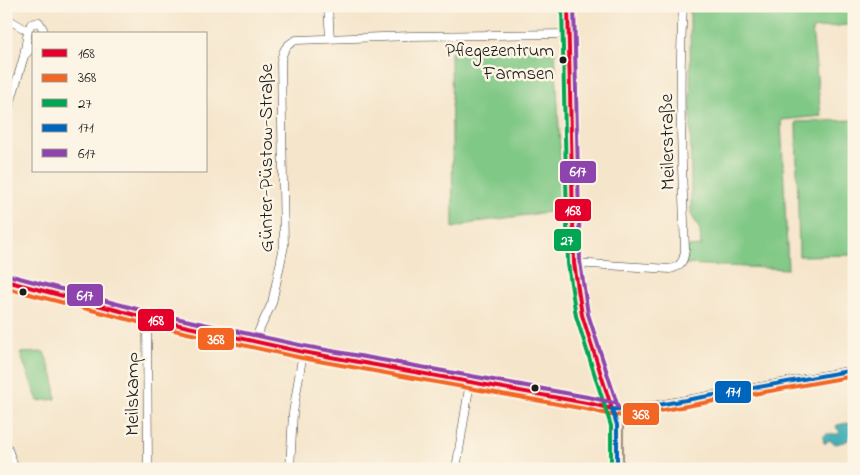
<svg xmlns="http://www.w3.org/2000/svg" width="860" height="475" viewBox="0 0 860 475" font-family="'Indie Flower',sans-serif">
<rect width="100%" height="100%" fill="#fcf5e5"/>
<filter id="ink" filterUnits="userSpaceOnUse"><feTurbulence type="fractalNoise" baseFrequency=".02" numOctaves="2"/><feDisplacementMap in="SourceGraphic" scale="10" xChannelSelector="R" yChannelSelector="G"/><feConvolveMatrix kernelMatrix="1 2 1 2 8 2 1 2 1" color-interpolation-filters="sRGB"/></filter>
<filter id="wash" filterUnits="userSpaceOnUse"><feTurbulence type="fractalNoise" baseFrequency=".0096" numOctaves="4" result="noise"/><feDisplacementMap in="SourceGraphic" scale="20" xChannelSelector="R" yChannelSelector="G"/><feGaussianBlur stdDeviation="1.12" result="paint"/><feColorMatrix in="noise" values="0 0 0 0 0 0 0 0 0 0 0 0 0 0 0 0 0 1.4 0 .05"/><feComposite in="paint" operator="in"/></filter>
<g filter="url(#wash)">
<rect width="100%" height="100%" fill="#f5e5cb"/>
<path fill="#80c885" stroke="#4e7250" d="M 690,6 L 854,6 L 854,24 L 812,29 L 821,116 L 781,120 L 788,269 L 685,264 L 686,247 L 701,246 L 700,230 L 691,214 Z
M 555,48 L 563,210 L 477,222 L 453,228 L 451,52 Z
M 854,120 L 854,255 L 799,256 L 796,122 Z
M 44,352 L 54,379 L 56,399 L 38,401 L 20,353 Z"/>
<path fill="#3daeb5" stroke="#2c6568" d="M 847,423 L 854,425 L 854,430 L 847,441 L 836,444 L 829,440 L 826,443 L 824,443 L 823,437 L 826,434 L 838,434 L 840,432 L 836,427 L 837,425 Z"/>
</g>
<g filter="url(#ink)">
<g fill="none" stroke-linecap="round" stroke-linejoin="round">
<g stroke="#3d3a36" stroke-width="9">
<path id="street" d="M 328,6 L 330,39
M 6,18 L 28,31
M 24,56 L 34,45
M 6,118 L 24,56 L 28,31 L 31,24 L 39,22 L 43,29 L 42,34
M 574,263 L 670,269 C 682,266 684,260 685,249 C 682,168 678,87 683,6
M 6,281 L 147,318 L 303,352 L 592,404 L 612,409 L 630,410 L 854,370
M 147,318 L 148,469
M 254,341 L 272,303 L 284,246 L 281,61 C 283,50 286,45 296,40 L 411,36 L 569,34
M 6,444 L 15,469
M 290,469 L 293,413 L 303,352
M 456,469 L 470,382"/>
</g>
<g stroke="#3d3a36" stroke-width="13">
<path id="secondary" d="M 568,6 L 574,263 L 582,315 L 617,425 L 617,469"/>
</g>
<use href="#street" stroke="#fff" stroke-width="8"/>
<use href="#secondary" stroke="#fbe6c4" stroke-width="11"/>
<g stroke="#fcf5e5" stroke-width="8">
<path id="bus-1" d="M 568,6 L 574,263 L 582,315 L 612,409
M 6,281 L 147,318 L 303,352 L 592,404 L 612,409"/>
</g>
<g stroke="#fcf5e5" stroke-width="8">
<path id="bus-2" d="M 6,288 L 146,324 L 302,358 L 591,410 L 611,415 L 631,416 L 854,376"/>
</g>
<g stroke="#fcf5e5" stroke-width="8">
<path id="bus-3" d="M 562,6 L 568,264 L 576,316 L 611,426 L 611,469"/>
</g>
<g stroke="#fcf5e5" stroke-width="8">
<path id="bus-4" d="M 612,409 L 630,410 L 854,370
M 612,409 L 617,425 L 617,469"/>
</g>
<g stroke="#fcf5e5" stroke-width="8">
<path id="bus-5" d="M 574,6 L 580,262 L 588,314 L 618,407
M 8,275 L 148,312 L 304,346 L 593,398 L 614,403"/>
</g>
<use href="#bus-1" stroke="#e4002b" stroke-width="4"/>
<use href="#bus-2" stroke="#f26522" stroke-width="4"/>
<use href="#bus-3" stroke="#00a651" stroke-width="4"/>
<use href="#bus-4" stroke="#0065bd" stroke-width="4"/>
<use href="#bus-5" stroke="#8e44ad" stroke-width="4"/>
</g>
</g>
<g fill="#1c1c1c" stroke="#fcf5e5" stroke-width="2">
<circle cx="563" cy="60" r="4.5"/>
<circle cx="23" cy="292" r="4.5"/>
<circle cx="535" cy="388" r="4.5"/>
</g>
<g text-anchor="middle" stroke-width="5" stroke-linejoin="round" paint-order="stroke">
<g font-size="19" fill="#1c1c1c" stroke="#fcf5e5" text-anchor="end">
<text x="554" y="56">Pflegezentrum<tspan x="554" dy="23">Farmsen</tspan></text>
</g>
<g font-size="20" fill="#1c1c1c" stroke="#fcf5e5">
<text transform="translate(666 142) rotate(-91)" y="7">Meilerstraße</text>
<text transform="translate(265 158) rotate(-90)" y="7">Günter-Püstow-Straße</text>
<text transform="translate(131 394) rotate(-90)" y="7">Meilskamp</text>
</g>
</g>
<g stroke="#fcf5e5" stroke-width="2">
<rect x="559" y="160" width="38" height="24" rx="5" fill="#8e44ad"/>
<rect x="554" y="198" width="38" height="24" rx="5" fill="#e4002b"/>
<rect x="553" y="228" width="29" height="24" rx="5" fill="#00a651"/>
<rect x="66" y="283" width="38" height="24" rx="5" fill="#8e44ad"/>
<rect x="137" y="308" width="38" height="24" rx="5" fill="#e4002b"/>
<rect x="197" y="327" width="38" height="24" rx="5" fill="#f26522"/>
<rect x="714" y="380" width="38" height="24" rx="5" fill="#0065bd"/>
<rect x="622" y="402" width="38" height="24" rx="5" fill="#f26522"/>
</g>
<g font-size="14" text-anchor="middle" font-weight="bold" fill="#fff">
<text x="578" y="176">617</text>
<text x="573" y="215">168</text>
<text x="567" y="245">27</text>
<text x="85" y="300">617</text>
<text x="156" y="325">168</text>
<text x="216" y="344">368</text>
<text x="733" y="396">171</text>
<text x="641" y="419">368</text>
</g>
<rect width="860" height="475" fill="none" stroke="#fcf5e5" stroke-width="25"/>
<rect x="32" y="32" width="175" height="140" fill="#fcf5e5" stroke="#a29e95"/>
<rect x="42" y="49" width="25" height="8" fill="#e4002b" stroke="#a29e95"/>
<text x="78" y="58" font-size="15" fill="#1c1c1c">168</text>
<rect x="42" y="74" width="25" height="8" fill="#f26522" stroke="#a29e95"/>
<text x="78" y="82" font-size="15" fill="#1c1c1c">368</text>
<rect x="42" y="99" width="25" height="8" fill="#00a651" stroke="#a29e95"/>
<text x="78" y="108" font-size="15" fill="#1c1c1c">27</text>
<rect x="42" y="124" width="25" height="8" fill="#0065bd" stroke="#a29e95"/>
<text x="78" y="132" font-size="15" fill="#1c1c1c">171</text>
<rect x="42" y="149" width="25" height="8" fill="#8e44ad" stroke="#a29e95"/>
<text x="78" y="158" font-size="15" fill="#1c1c1c">617</text>
</svg>
